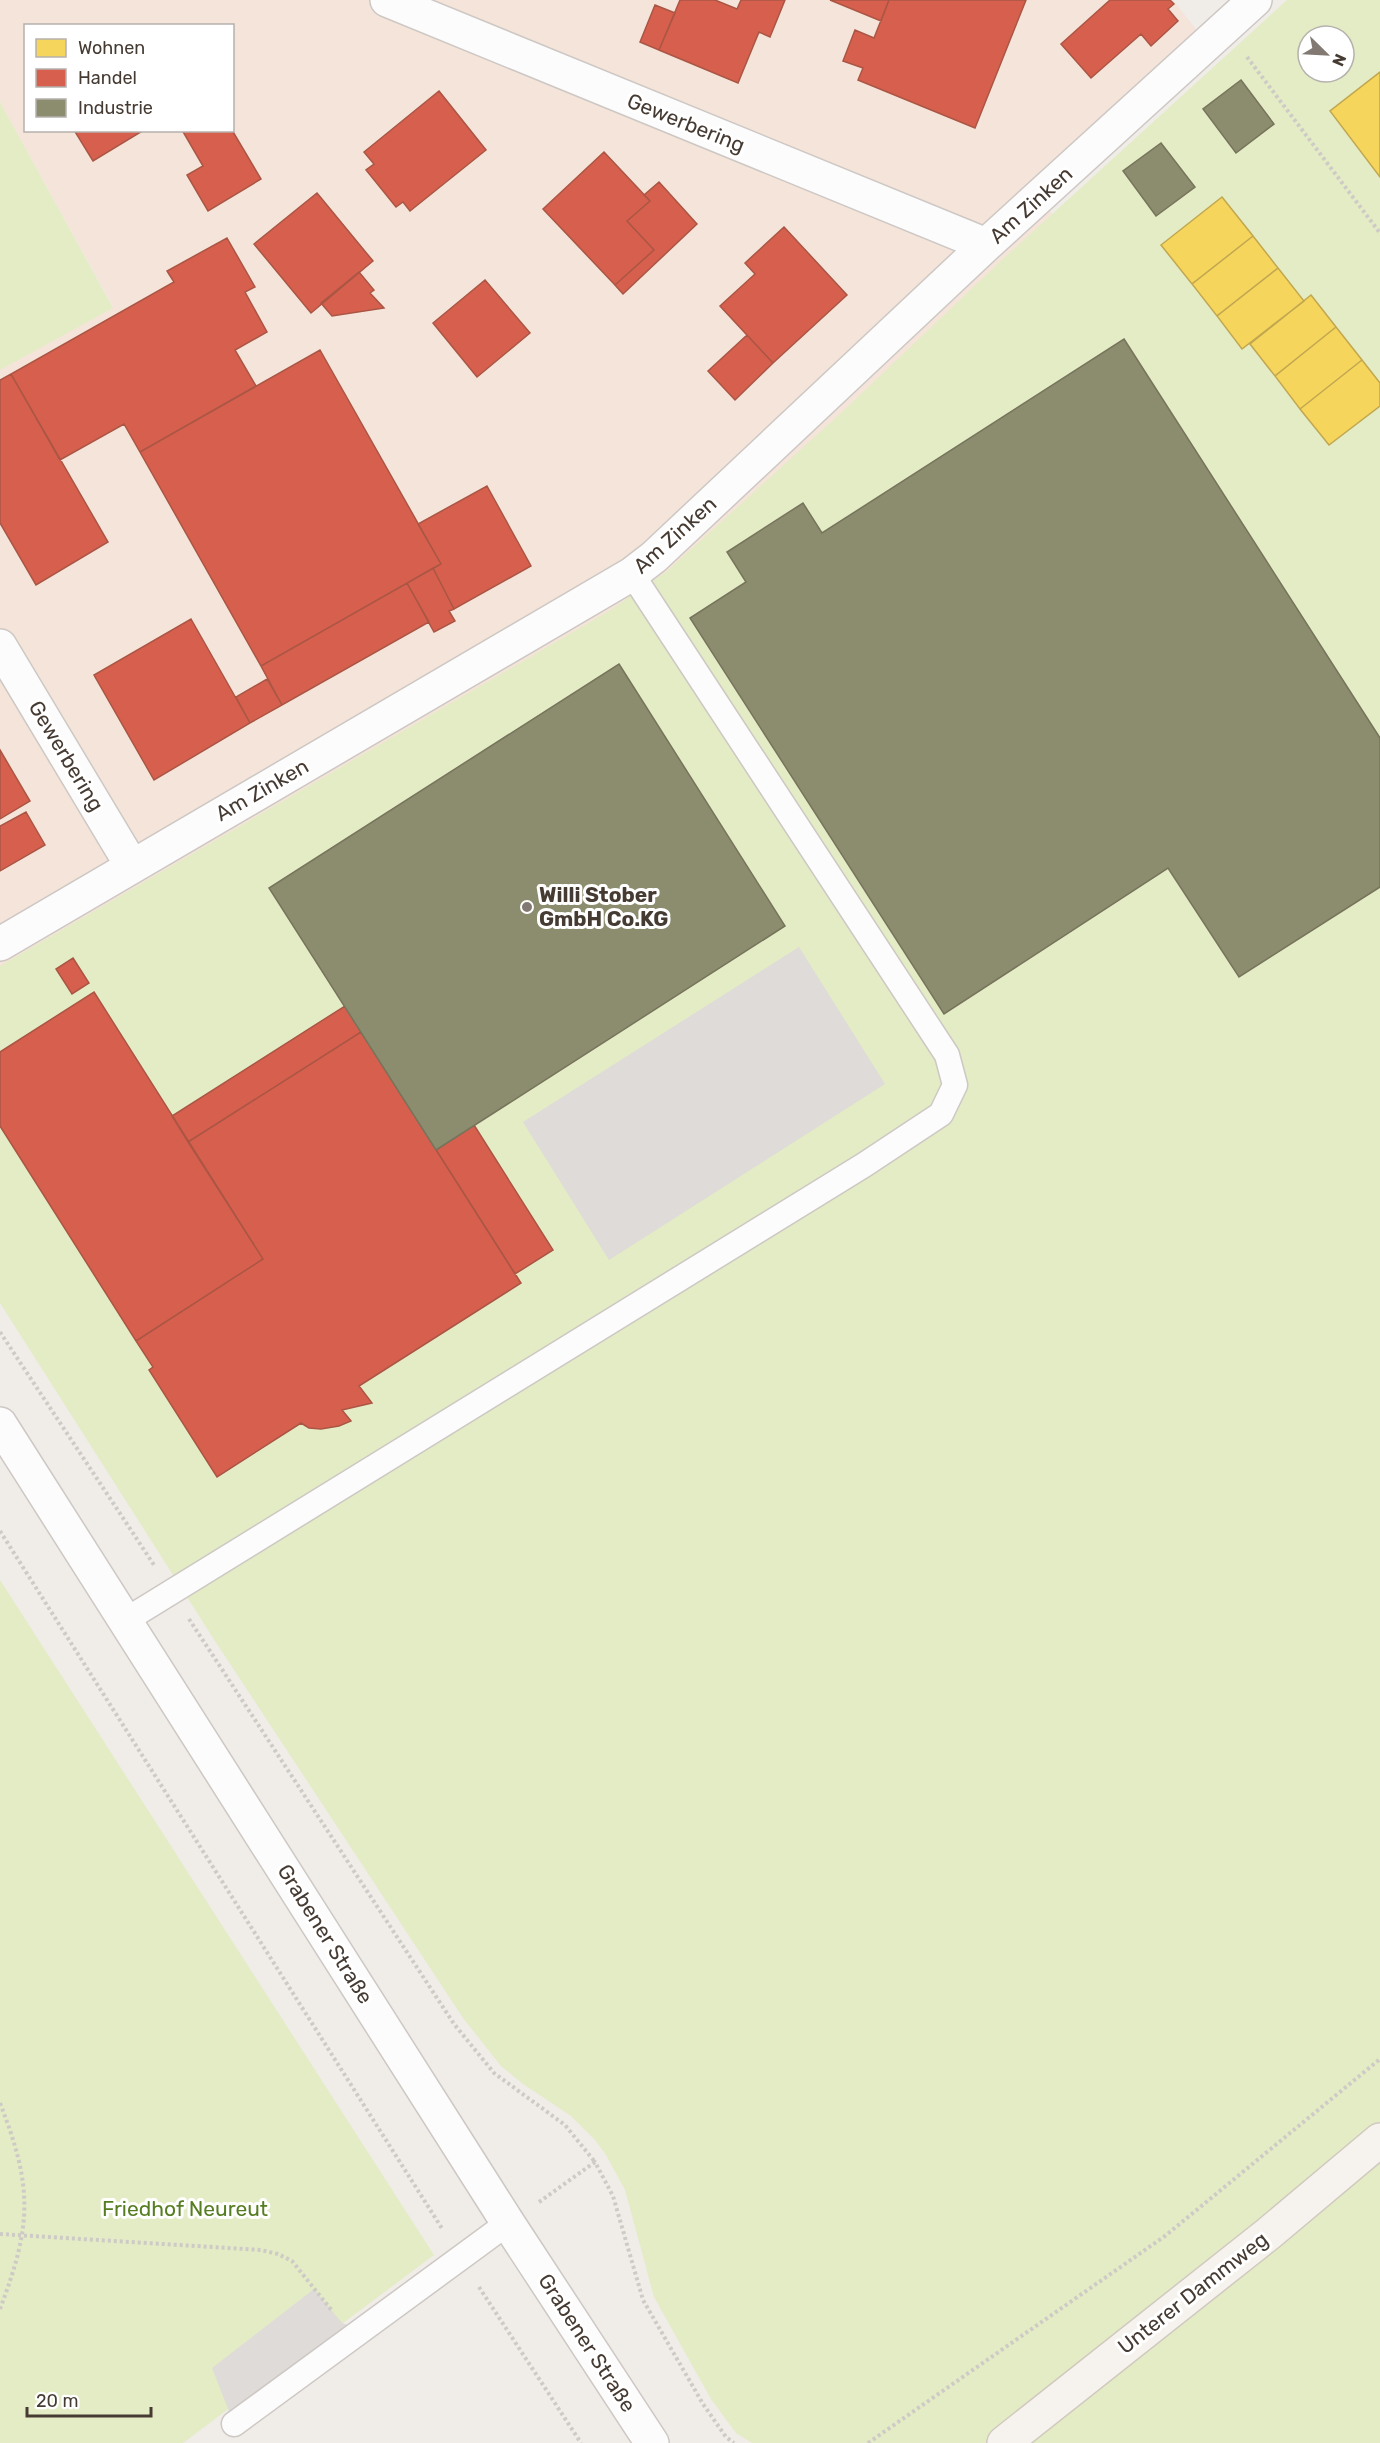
<svg xmlns="http://www.w3.org/2000/svg" width="1380" height="2443" viewBox="0 0 1380 2443" font-family="Rubik,sans-serif">
<rect width="100%" height="100%" fill="#f0ece8"/>
<path fill="#f4e4d9" fill-rule="evenodd" d="M 0,0 L 1173,0 L 1213,51 L 1036,193 L 1292,518 L 0,1284 L 0,370 L 113,307 L 0,102 ZM 26,26 L 232,26 L 232,130 L 26,130 Z"/>
<path fill="#e4ecc5" fill-rule="evenodd" d="M 1287,0 L 1380,0 L 1380,2443 L 752,2443 L 736,2433 L 711,2399 L 654,2297 L 625,2190 L 606,2155 L 595,2140 L 571,2116 L 523,2084 L 501,2066 L 463,2018 L 215,1641 L 0,1303 L 0,966 L 609,611 L 666,572 L 841,413 L 1005,257 ZM 1308,36 L 1344,36 L 1344,72 L 1308,72 Z
M 0,102 L 113,308 L 0,370 Z
M 0,1580 L 434,2255 L 183,2443 L 0,2443 Z"/>
<path fill="#dfdbd8" d="M 799,947 L 885,1084 L 609,1260 L 523,1122 Z
M 314,2289 L 342,2323 L 361,2330 L 234,2424 L 212,2368 Z"/>
<path fill="#f6d55c" stroke="#c1a750" stroke-width="1.5" d="M 1380,72 L 1380,177 L 1330,111 Z
M 1222,197 L 1253,236 L 1192,284 L 1161,245 Z
M 1253,236 L 1278,268 L 1217,316 L 1192,284 Z
M 1278,268 L 1304,301 L 1242,349 L 1217,316 Z
M 1311,295 L 1336,327 L 1275,376 L 1250,344 Z
M 1336,327 L 1362,360 L 1300,409 L 1275,376 Z
M 1362,360 L 1380,383 L 1380,406 L 1329,445 L 1300,409 Z"/>
<path fill="#d6604d" stroke="#ab5545" stroke-width="1.5" d="M 680,0 L 715,0 L 737,9 L 741,0 L 785,0 L 770,37 L 759,32 L 738,83 L 659,50 Z
M 830,0 L 889,0 L 881,21 Z
M 889,0 L 1026,0 L 975,128 L 858,80 L 863,68 L 843,61 L 855,30 L 874,38 Z
M 1110,0 L 1170,0 L 1174,4 L 1168,9 L 1178,21 L 1151,46 L 1141,34 L 1091,78 L 1061,44 Z
M 655,5 L 675,13 L 659,50 L 640,42 Z
M 439,91 L 486,150 L 410,211 L 403,202 L 396,207 L 366,170 L 374,164 L 364,152 Z
M 74,130 L 144,130 L 93,161 Z
M 182,130 L 232,130 L 261,179 L 208,211 L 187,175 L 203,166 Z
M 604,152 L 650,201 L 627,221 L 654,250 L 615,285 L 543,209 Z
M 659,182 L 697,224 L 623,294 L 615,285 L 654,250 L 627,221 L 650,201 L 644,195 Z
M 317,193 L 373,261 L 311,313 L 254,244 Z
M 784,227 L 847,295 L 773,363 L 720,306 L 755,274 L 745,263 Z
M 227,238 L 255,287 L 245,292 L 267,332 L 235,350 L 256,386 L 140,452 L 124,424 L 60,460 L 11,374 L 174,282 L 167,271 Z
M 359,272 L 374,290 L 370,293 L 384,308 L 332,316 L 321,303 Z
M 485,280 L 530,333 L 477,377 L 433,323 Z
M 747,335 L 773,363 L 735,400 L 708,371 Z
M 320,350 L 441,564 L 261,666 L 140,452 Z
M 11,374 L 108,542 L 36,585 L 0,523 L 0,380 Z
M 487,486 L 531,566 L 454,609 L 433,568 L 441,564 L 418,524 Z
M 433,568 L 454,609 L 449,611 L 455,621 L 434,632 L 407,583 Z
M 407,583 L 429,622 L 282,705 L 261,666 Z
M 191,619 L 250,723 L 154,780 L 94,675 Z
M 267,679 L 282,705 L 250,723 L 236,697 Z
M 0,750 L 30,801 L 0,819 Z
M 26,812 L 45,845 L 0,871 L 0,826 Z
M 73,958 L 89,983 L 72,994 L 56,969 Z
M 94,992 L 263,1259 L 136,1341 L 0,1126 L 0,1052 Z
M 345,1006 L 361,1032 L 188,1142 L 172,1116 Z
M 361,1032 L 521,1283 L 359,1386 L 372,1403 L 342,1410 L 351,1421 L 339,1426 L 321,1429 L 309,1428 L 301,1423 L 217,1477 L 149,1370 L 153,1367 L 136,1341 L 263,1259 L 188,1142 Z
M 474,1125 L 553,1250 L 515,1274 L 436,1150 Z"/>
<path fill="#8c8c6e" stroke="#77745c" stroke-width="1.5" d="M 1241,80 L 1274,124 L 1236,153 L 1203,109 Z
M 1161,143 L 1195,187 L 1156,216 L 1123,171 Z
M 1124,339 L 1380,738 L 1380,887 L 1239,977 L 1168,868 L 944,1014 L 690,618 L 746,582 L 727,552 L 803,503 L 822,533 Z
M 619,664 L 785,926 L 436,1150 L 269,888 Z"/>
<g fill="none" stroke-linecap="round" stroke-linejoin="round">
<g stroke="#cdc8c4" stroke-width="27">
<path id="service" d="M 126,1620 L 864,1165 L 941,1114 L 955,1085 L 947,1055 L 632,574
M 234,2424 L 508,2223"/>
</g>
<g stroke="#cdc8c4" stroke-width="36">
<path id="minor" d="M 387,0 L 986,245
M 0,646 L 132,866
M 0,944 L 632,574 L 654,557 L 986,245 L 1255,0"/>
</g>
<g stroke="#cdc8c4" stroke-width="36">
<path id="tertiary" d="M 0,1424 L 508,2223 L 652,2443"/>
</g>
<g stroke="#d1c9bf" stroke-width="36">
<path id="secondary" d="M 1004,2443 L 1268,2234 L 1380,2140"/>
</g>
<path stroke="#cecac6" stroke-width="4" stroke-dasharray="3 3" stroke-linecap="butt" d="M 1247,57 L 1380,233
M 0,1332 L 154,1565
M 0,1531 L 443,2230
M 189,1619 L 454,2024 L 494,2073 L 565,2125 L 595,2162
M 0,2103 C 33,2188 32,2224 0,2309
M 539,2202 L 595,2162 L 613,2196 L 643,2300 L 703,2404 L 726,2437 L 734,2443
M 0,2234 L 261,2250 L 278,2254 L 292,2261 L 333,2312
M 479,2287 L 581,2443
M 868,2443 L 1165,2236 L 1380,2059"/>
<use href="#service" stroke="#fdfcfc" stroke-width="24"/>
<use href="#minor" stroke="#fdfcfc" stroke-width="33"/>
<use href="#tertiary" stroke="#fdfcfc" stroke-width="33"/>
<use href="#secondary" stroke="#f6f3ee" stroke-width="33"/>
</g>
<circle fill="#827972" stroke="#fff" stroke-width="2" cx="527" cy="907" r="6"/>
<g text-anchor="middle" stroke-width="6" stroke-linejoin="round" paint-order="stroke">
<g font-size="21" fill="#463b33" stroke="#fff">
<text transform="translate(686 123) rotate(22)" y="7">Gewerbering</text>
<text transform="translate(1031 205) rotate(-42)" y="7">Am Zinken</text>
<text transform="translate(675 535) rotate(-42)" y="7">Am Zinken</text>
<text transform="translate(66 756) rotate(59)" y="7">Gewerbering</text>
<text transform="translate(262 790) rotate(-30)" y="7">Am Zinken</text>
<text transform="translate(325 1934) rotate(58)" y="7">Grabener Straße</text>
<text transform="translate(1193 2293) rotate(-38)" y="7">Unterer Dammweg</text>
<text transform="translate(587 2343) rotate(57)" y="7">Grabener Straße</text>
</g>
<g font-size="21" font-weight="bold" fill="#463b33" stroke="#fff" text-anchor="start">
<text x="539" y="902">Willi Stober<tspan x="539" dy="24">GmbH Co.KG</tspan></text>
</g>
<g font-size="21" fill="#567d21" stroke="#fff">
<text x="185" y="2216">Friedhof Neureut</text>
</g>
</g>
<rect x="24" y="24" width="210" height="108" fill="#ffffff" stroke="#b5b1ad" stroke-width="1.5"/>
<rect x="36" y="39" width="30" height="18" fill="#f6d55c" stroke="#b5b1ad" stroke-width="1.5"/>
<text x="78" y="54" font-size="18" fill="#463b33">Wohnen</text>
<rect x="36" y="69" width="30" height="18" fill="#d6604d" stroke="#b5b1ad" stroke-width="1.5"/>
<text x="78" y="84" font-size="18" fill="#463b33">Handel</text>
<rect x="36" y="99" width="30" height="18" fill="#8c8c6e" stroke="#b5b1ad" stroke-width="1.5"/>
<text x="78" y="114" font-size="18" fill="#463b33">Industrie</text>
<g transform="translate(1326 54) rotate(114)"><circle r="28" fill="#ffffff" stroke="#b5b1ad" stroke-width="1.5"/>
<path d="M0-4.5L10 22L0 15L-10 22Z" fill="#827972"/>
<text y="-9" font-size="16" font-weight="bold" text-anchor="middle" fill="#463b33">N</text>
</g>
<path d="M27 2407v9h124v-9" fill="none" stroke="#463b33" stroke-width="3"/>
<text x="36" y="2407" font-size="18" fill="#463b33" stroke="#ffffff" stroke-width="4.5" paint-order="stroke">20 m</text>
</svg>
